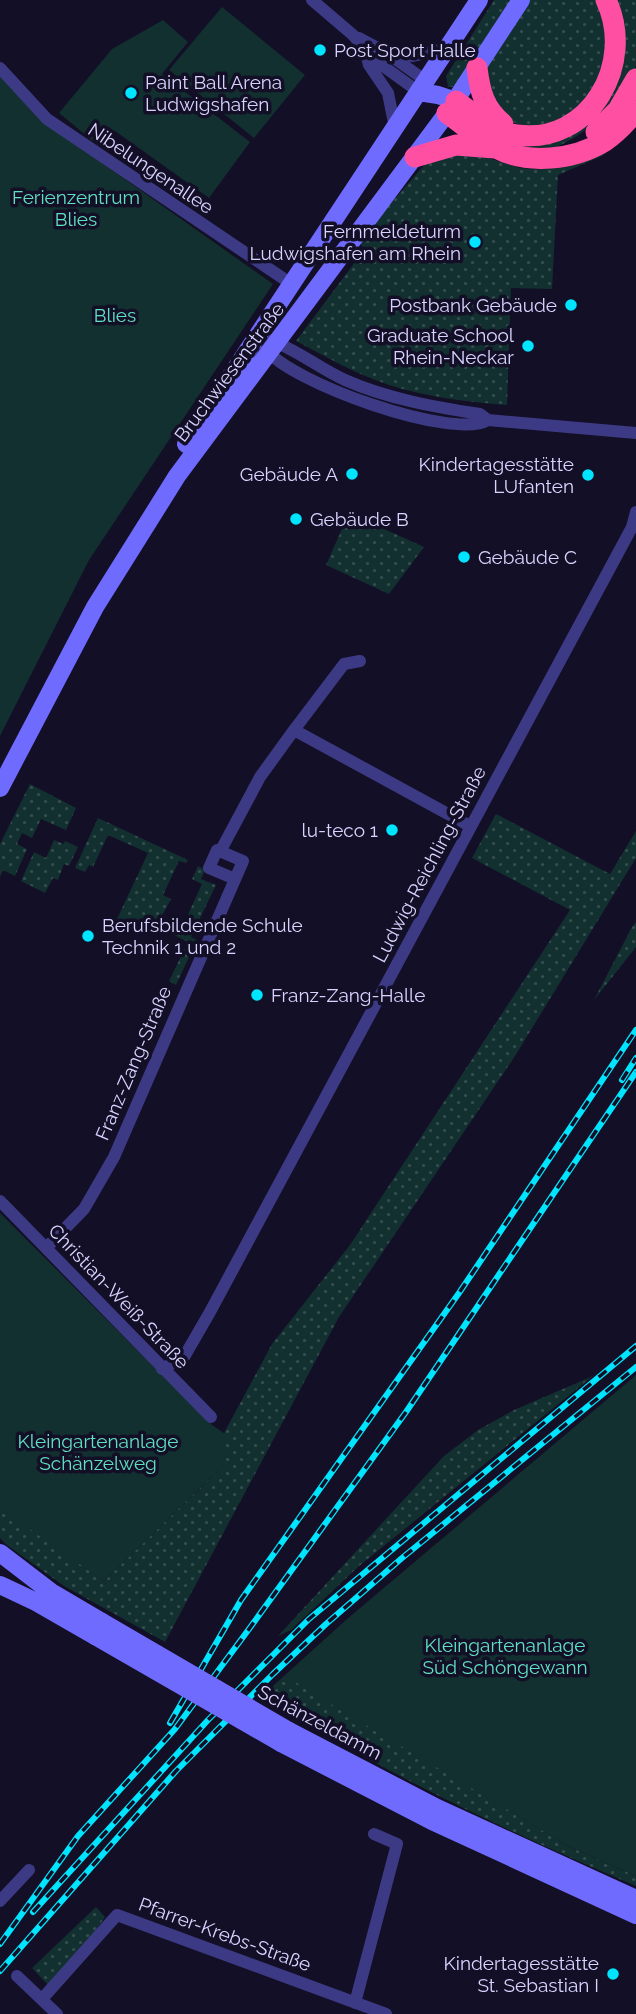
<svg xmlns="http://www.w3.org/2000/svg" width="636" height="2014" viewBox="0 0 636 2014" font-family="Raleway,sans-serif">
<defs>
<pattern id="grass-dots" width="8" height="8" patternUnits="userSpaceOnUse" patternTransform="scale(1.75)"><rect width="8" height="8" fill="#12302f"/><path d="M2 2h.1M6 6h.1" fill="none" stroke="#344d4e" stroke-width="1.8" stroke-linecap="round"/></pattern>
</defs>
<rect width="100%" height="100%" fill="#130f26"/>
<path fill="url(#grass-dots)" d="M 494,0 L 513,0 L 462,81 L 453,87 L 448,87 L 446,76 Z
M 527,0 L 598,0 L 613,56 L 578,114 L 540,127 L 517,124 L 502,116 L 493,108 L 485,69 Z
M 617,0 L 636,0 C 636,17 636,49 636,65 C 628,101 567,157 528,151 C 524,151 518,146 514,144 C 536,148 550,142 570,131 C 621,102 636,56 617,0 Z
M 632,132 L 602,156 L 558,175 L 552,289 L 511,288 L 507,405 C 467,402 427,397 389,385 C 356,374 326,357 296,341 L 364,250 L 359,240 L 426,163 L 452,152 L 476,154 L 520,168 L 535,169 Z
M 349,513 L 424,547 L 389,594 L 326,565 Z
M 30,784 L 76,808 L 66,830 L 41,819 L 32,838 L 22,833 L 17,844 L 27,849 L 15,876 L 3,870 L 0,877 L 0,844 Z
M 496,814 L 610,874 L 636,831 L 636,858 L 515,1056 L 339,1317 L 165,1642 L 64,1586 L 8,1546 L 0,1538 L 0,1505 L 104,1581 L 224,1465 L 224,1433 L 272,1344 L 350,1245 L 570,910 L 472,858 Z
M 98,818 L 188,860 L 186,863 L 179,861 L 163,895 L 171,899 L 158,923 L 146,917 L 140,930 L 117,919 L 148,853 L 108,835 L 93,867 L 89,865 L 85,872 L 75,868 Z
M 54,840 L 64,844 L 65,841 L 78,847 L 69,866 L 64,864 L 58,880 L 53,878 L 45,893 L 21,881 L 34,852 L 46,858 Z
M 198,866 L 205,870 L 201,879 L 216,885 L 191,937 L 197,940 L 176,985 L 169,981 L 188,942 L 164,930 L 171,916 L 185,921 L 202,884 L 192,879 Z
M 636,922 L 636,947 L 594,1000 L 632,927 Z
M 593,1376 L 358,1567 L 291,1630 L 278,1636 L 444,1456 L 478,1430 L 514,1410 Z
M 285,1675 L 568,1846 L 636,1876 L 636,1886 C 508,1832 380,1771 261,1697 Z
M 96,1907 L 105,1917 L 88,1942 L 49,1986 L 32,1968 Z"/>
<path fill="#12302f" d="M 222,7 L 305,75 L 254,138 L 169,70 Z
M 163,20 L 188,42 L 162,74 L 250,142 L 209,198 L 115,131 L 99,146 L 59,113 L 112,49 Z
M 0,76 L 44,122 L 273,284 L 89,560 L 0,736 Z
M 0,1213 L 212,1425 L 224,1433 L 224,1465 L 104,1581 L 18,1521 L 0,1505 Z
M 636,1375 L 636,1876 L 568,1846 L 319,1697 L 285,1675 L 347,1619 Z"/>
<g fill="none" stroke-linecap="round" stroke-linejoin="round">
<path stroke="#3d3a85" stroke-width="12" d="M 312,0 L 353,35 L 376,61 L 419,92
M 359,38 L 387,53 L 426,81
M 366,54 L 369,65 L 388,93 L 395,128
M 391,54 L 413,56 L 448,48
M 0,68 L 47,119 L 293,285
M 269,340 C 293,347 320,369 345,380 C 388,399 435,407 480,414 L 488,420 L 636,433
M 266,349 C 289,382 453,441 488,420
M 360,661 L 344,664 L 294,730 L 470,826
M 221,850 L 260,777 L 294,730
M 0,1201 L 211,1417
M 46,1248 L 84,1209 L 114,1157 L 243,861 L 217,850 L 209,868 L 235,879
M 162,1369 L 184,1357 L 210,1312 L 632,527 L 636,512
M 0,1901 L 29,1870
M 17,1976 L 57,2014
M 42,1999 L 117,1915 L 386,2014
M 355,2003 L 397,1844 L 374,1834"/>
<path stroke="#6f6bff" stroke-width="18" d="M 419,92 L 438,95 L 456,101
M 186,444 L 479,0
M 0,788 L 95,607 L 177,476 L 447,113 L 521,0
M 0,1553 L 51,1592 L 102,1622
M 0,1585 L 34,1601 L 95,1636
M 289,1731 L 437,1808 L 636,1899
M 281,1743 L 432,1821 L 636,1915"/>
<path stroke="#ff4fa3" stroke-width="21" d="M 477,68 C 480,92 484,108 503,124
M 456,101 C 474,114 494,132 517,135 C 590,145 636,63 606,0
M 447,113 C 463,124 479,139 496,148 C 528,165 574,160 605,141 C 617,133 627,122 636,111
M 596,132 L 618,110 L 636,79
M 415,157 L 456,145 L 495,148"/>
<g stroke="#00e5ff" stroke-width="6">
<path id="rail" d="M 622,1080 L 636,1058
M 170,1723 L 241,1600 L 459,1293 L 636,1030
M 33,1912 L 208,1720 L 309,1619 L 636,1346
M 0,1944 L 78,1836 L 175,1729 L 249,1629 L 406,1412 L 636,1072
M 0,1971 L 176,1771 L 273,1674 L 326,1624 L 402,1558 L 636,1367"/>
</g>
<use href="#rail" stroke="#130f26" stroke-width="3.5" stroke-dasharray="10" stroke-linecap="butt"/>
<path stroke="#6f6bff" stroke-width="18" d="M 102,1622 L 289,1731
M 95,1636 L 281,1743"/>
</g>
<g fill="#00e5ff" stroke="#130f26" stroke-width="2.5">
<circle cx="320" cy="50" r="7"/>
<circle cx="131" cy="93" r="7"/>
<circle cx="475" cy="242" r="7"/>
<circle cx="571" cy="305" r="7"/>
<circle cx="528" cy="346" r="7"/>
<circle cx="352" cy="474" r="7"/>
<circle cx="588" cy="475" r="7"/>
<circle cx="296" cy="519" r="7"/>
<circle cx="464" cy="557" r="7"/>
<circle cx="392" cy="830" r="7"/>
<circle cx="88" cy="936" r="7"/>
<circle cx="257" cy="995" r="7"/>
<circle cx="613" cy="1974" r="7"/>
</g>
<g text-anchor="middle" stroke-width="7" stroke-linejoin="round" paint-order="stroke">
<g font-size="19" fill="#d9d4ff" stroke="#130f26" text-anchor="end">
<text x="334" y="57" text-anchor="start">Post Sport Halle</text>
<text x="145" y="89" text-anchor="start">Paint Ball Arena<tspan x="145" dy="22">Ludwigshafen</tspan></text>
<text x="461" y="238">Fernmeldeturm<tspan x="461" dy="22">Ludwigshafen am Rhein</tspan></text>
<text x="557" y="312">Postbank Gebäude</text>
<text x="514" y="342">Graduate School<tspan x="514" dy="22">Rhein-Neckar</tspan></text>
<text x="574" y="471">Kindertagesstätte<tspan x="574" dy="22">LUfanten</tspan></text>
<text x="338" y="481">Gebäude A</text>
<text x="310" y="526" text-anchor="start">Gebäude B</text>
<text x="478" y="564" text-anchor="start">Gebäude C</text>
<text x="378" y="837">lu-teco 1</text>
<text x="102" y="932" text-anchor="start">Berufsbildende Schule<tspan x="102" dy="22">Technik 1 und 2</tspan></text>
<text x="271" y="1002" text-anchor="start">Franz-Zang-Halle</text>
<text x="599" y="1970">Kindertagesstätte<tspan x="599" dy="22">St. Sebastian I</tspan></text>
</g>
<g font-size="19" fill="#d9d4ff" stroke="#130f26">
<text transform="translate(151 168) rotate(34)" y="7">Nibelungenallee</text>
<text transform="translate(229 372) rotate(-53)" y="7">Bruchwiesenstraße</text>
<text transform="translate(429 864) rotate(-62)" y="7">Ludwig-Reichling-Straße</text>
<text transform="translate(133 1063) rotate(-67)" y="7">Franz-Zang-Straße</text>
<text transform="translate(119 1296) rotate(46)" y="7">Christian-Weiß-Straße</text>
<text transform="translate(320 1722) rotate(28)" y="7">Schänzeldamm</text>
<text transform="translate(225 1934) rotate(20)" y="7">Pfarrer-Krebs-Straße</text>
</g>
<g font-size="19" fill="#5fe0c0" stroke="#130f26">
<text x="76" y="204">Ferienzentrum<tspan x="76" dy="22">Blies</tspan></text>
<text x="115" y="322">Blies</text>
<text x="98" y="1448">Kleingartenanlage<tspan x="98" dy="22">Schänzelweg</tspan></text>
<text x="505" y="1652">Kleingartenanlage<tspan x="505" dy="22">Süd Schöngewann</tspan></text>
</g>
</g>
</svg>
